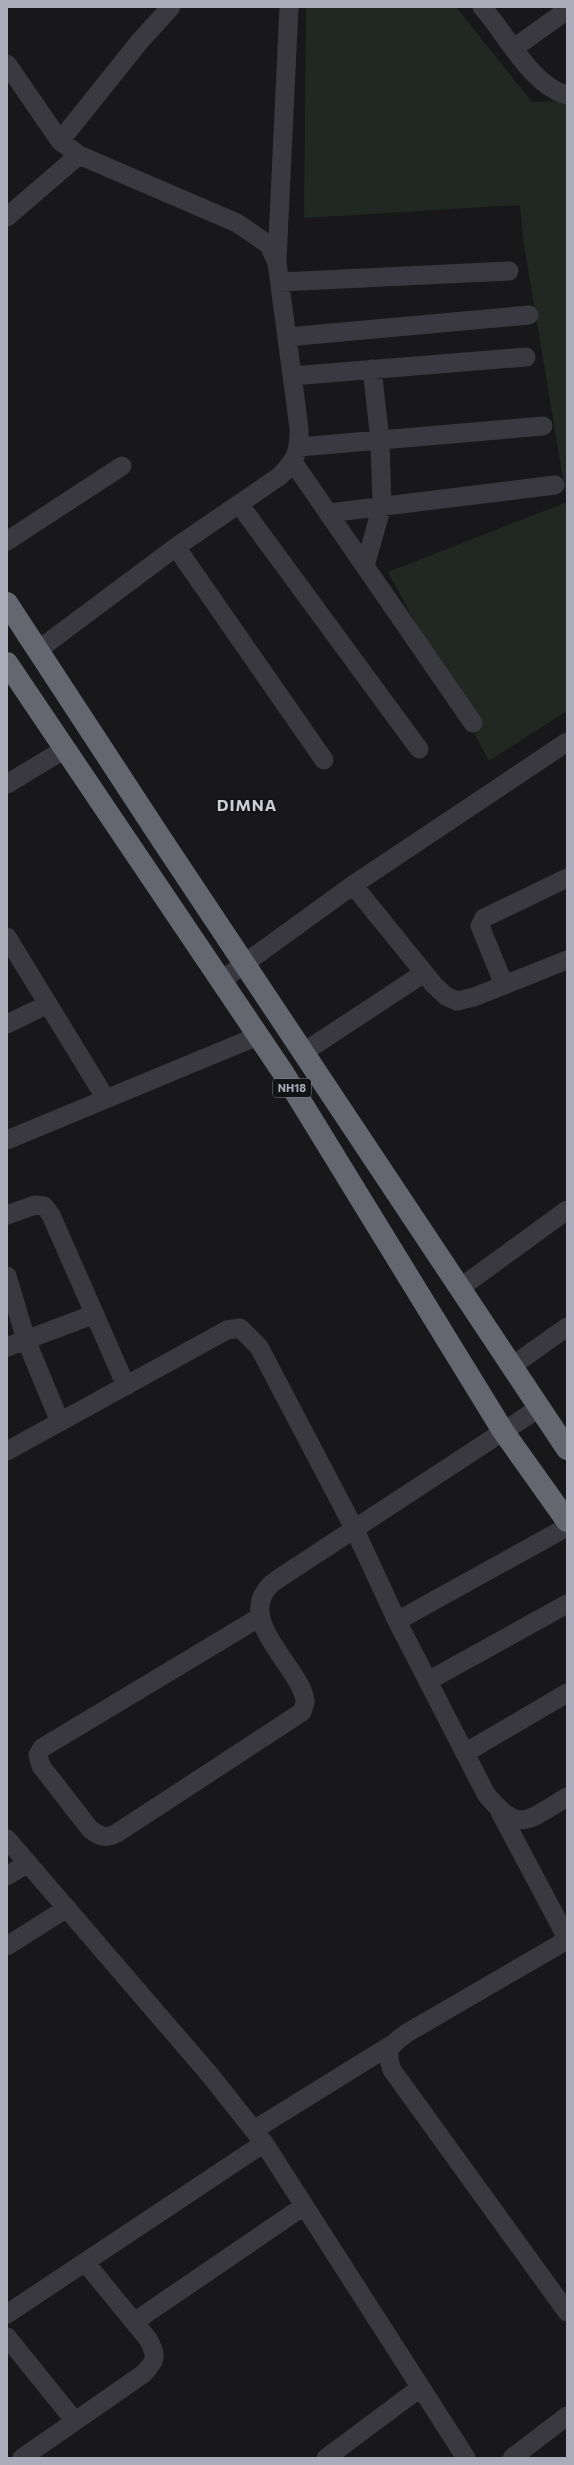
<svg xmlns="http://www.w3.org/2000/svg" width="574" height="2465" viewBox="0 0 574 2465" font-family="Commissioner,sans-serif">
<rect width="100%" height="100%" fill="#18181a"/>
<path fill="#202821" d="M 306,7 L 456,7 L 532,102 L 567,101 L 567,711 L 489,761 L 388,572 L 567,502 L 524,245 L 520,205 L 304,218 Z"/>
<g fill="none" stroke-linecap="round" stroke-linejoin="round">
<path stroke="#39393f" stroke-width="19" d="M 482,7 C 506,33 531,86 567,95
M 514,48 L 567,10
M 7,64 L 60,141 L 79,155 L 237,223 L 269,245 L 277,263 L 299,428 C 299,452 297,458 280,476 L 176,547 L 38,650
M 60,141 L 140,41 L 171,7
M 7,217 L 79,155
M 277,261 L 289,7
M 280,282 L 509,271
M 287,337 L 529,315
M 292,376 L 526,357
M 299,447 L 543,426
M 293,462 L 473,723
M 239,504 L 419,749
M 329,513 L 555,485
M 7,541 L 122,466
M 176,547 L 324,760
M 365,566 L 382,506 L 380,440 L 372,369
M 7,784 L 65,749
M 353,885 L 434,985 L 446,996 L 457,1001 L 474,997 L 567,960
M 7,937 L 106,1099
M 222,980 L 353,885 L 567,742
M 504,985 L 480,926 L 484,918 L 567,878
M 7,1024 L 48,1004
M 304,1052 L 424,973
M 7,1140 L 258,1036
M 7,1215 L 35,1205 L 44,1206 L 51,1215 L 126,1386
M 7,1276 L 26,1340 L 60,1422
M 460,1288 L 567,1210
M 7,1347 L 95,1314
M 512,1366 L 567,1327
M 7,1451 L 227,1330 L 240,1328 L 259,1347 L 354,1528 L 397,1621 L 486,1794 C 519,1835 528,1820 567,1797
M 260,1617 L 42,1748 L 38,1755 L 41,1766 L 90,1829 C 100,1837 106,1839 117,1833 L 302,1712 C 303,1708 306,1703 305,1700 C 300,1668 239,1623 267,1589 C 270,1584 276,1581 281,1577 L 539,1408
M 397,1621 L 567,1527
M 428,1681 L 567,1604
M 465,1753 L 567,1693
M 500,1812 L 567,1938
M 7,1839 L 210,2075 L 264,2143 L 466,2458
M 7,1876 L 28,1863
M 567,1940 L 407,2033 C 389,2046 385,2049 392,2070 L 567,2312
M 7,1946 L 67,1908
M 254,2130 L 391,2045
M 7,2314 L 264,2143
M 134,2322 L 304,2206
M 7,2337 L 74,2420
M 22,2458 L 143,2374 C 157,2360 157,2356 148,2339 L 85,2262
M 326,2458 L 420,2388
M 512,2458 L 567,2416"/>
<path stroke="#656770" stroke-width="22" d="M 7,603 L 160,837 L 567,1449
M 7,663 L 284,1074 L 503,1431 L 567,1521"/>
</g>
<g text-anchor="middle" stroke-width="3.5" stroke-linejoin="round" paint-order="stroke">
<rect fill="#131315" stroke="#7d7f88" stroke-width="1" x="273" y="1079" width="38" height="18" rx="3"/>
<g font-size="11" font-weight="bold" fill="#aaadb9">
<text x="292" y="1092">NH18</text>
</g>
<g font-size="16" font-weight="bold" letter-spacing="1" fill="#cbcdd5" stroke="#131315">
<text x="247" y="811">DIMNA</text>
</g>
</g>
<rect width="574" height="2465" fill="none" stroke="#aaadb9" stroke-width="16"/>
</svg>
